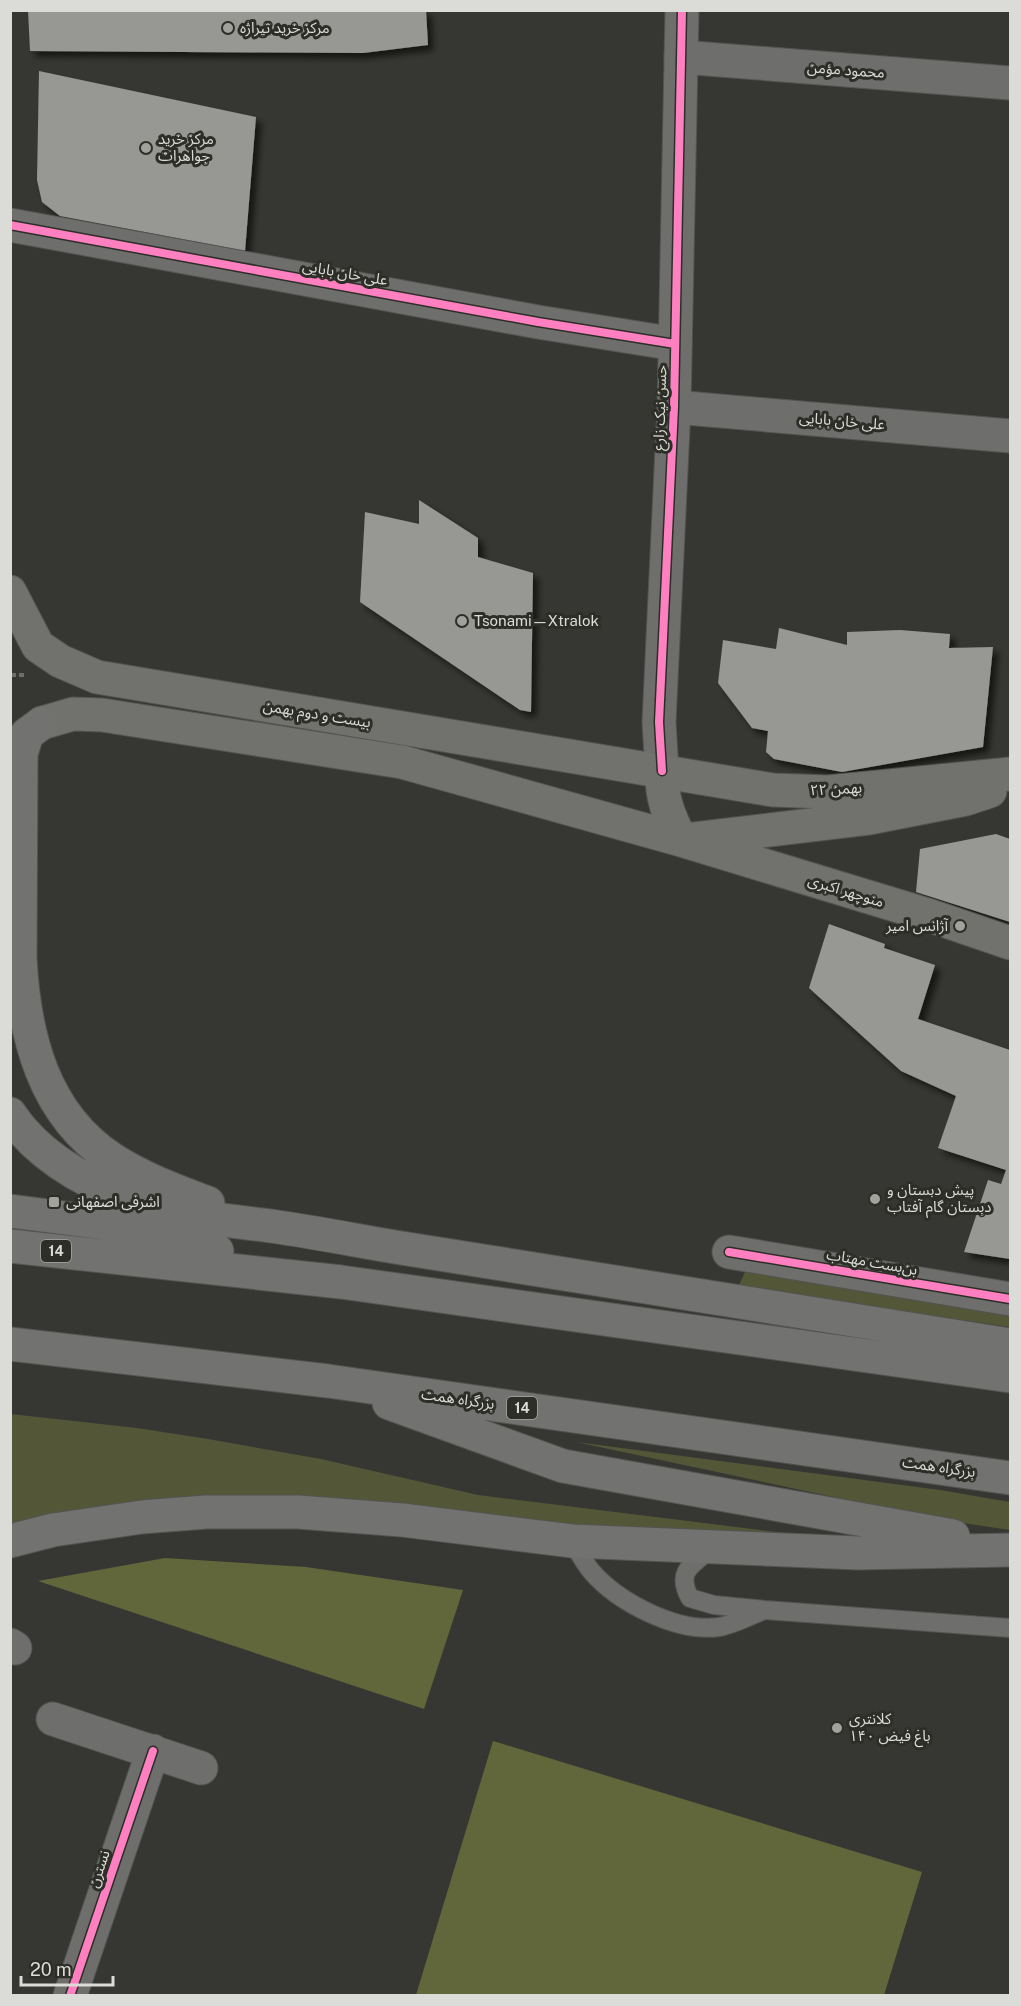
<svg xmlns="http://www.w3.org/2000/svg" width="1021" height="2006" viewBox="0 0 1021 2006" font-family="'Public Sans','Noto Sans Arabic',sans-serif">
<defs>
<filter id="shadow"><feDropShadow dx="5.5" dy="5.5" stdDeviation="3" flood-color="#0009"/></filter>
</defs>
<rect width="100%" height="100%" fill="#363732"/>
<path fill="#535738" d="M 747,1268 L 1010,1311 L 1010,1327 L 738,1287 Z
M 11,1414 L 137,1428 L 208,1439 L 321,1459 L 478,1495 L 793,1534 L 566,1525 L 457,1511 L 11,1531 Z
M 576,1442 L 940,1490 L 1010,1502 L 1010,1530 L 942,1520 Z"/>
<path fill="#61673b" d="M 165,1558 L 306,1567 L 463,1590 L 424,1709 L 38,1581 Z
M 493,1741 L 922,1872 L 884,1995 L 416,1995 Z"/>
<path fill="#979793" filter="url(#shadow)" d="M 28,10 L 426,10 L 428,45 L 363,53 L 30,51 Z
M 39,71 L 256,117 L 245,251 L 60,216 L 42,202 L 37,180 Z
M 419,500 L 478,538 L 478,557 L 533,573 L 531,712 L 520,710 L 360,602 L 365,512 L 419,524 Z
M 779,628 L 847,645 L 847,632 L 900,630 L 950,634 L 949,648 L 993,647 L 983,747 L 842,772 L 774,759 L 766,752 L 768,731 L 752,728 L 718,683 L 723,640 L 776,649 Z
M 996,834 L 1010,839 L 1010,922 L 916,892 L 920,849 Z
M 829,924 L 885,944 L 884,948 L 935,965 L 918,1019 L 1010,1050 L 1010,1259 L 964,1252 L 988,1180 L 1001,1184 L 1006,1170 L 938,1148 L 956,1096 L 901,1071 L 809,988 Z"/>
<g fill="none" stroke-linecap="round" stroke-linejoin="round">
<g stroke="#535451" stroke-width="20">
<path id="service" d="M 572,1541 C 578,1551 584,1563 592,1572 C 619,1603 678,1633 719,1627 C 733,1625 749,1616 762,1611
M 712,1548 C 693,1564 675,1571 690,1598 L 714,1605 L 765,1610 L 1010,1628"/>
</g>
<g stroke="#535451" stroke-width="35">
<path id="minor" d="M 681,57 L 1010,83
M 10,225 L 538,322 L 675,344
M 674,407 L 1010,436
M 729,1252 L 1010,1299
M 10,1645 L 15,1648
M 53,1719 L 201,1768
M 70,1996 L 153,1751"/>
</g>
<g stroke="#535451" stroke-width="35">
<path id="tertiary" d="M 662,771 L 659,722 L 674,407 L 682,10"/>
</g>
<g stroke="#535451" stroke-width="35">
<path id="secondary" d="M 10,592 L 38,646 L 60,661 L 97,677 L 773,790 L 828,792 L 1010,774
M 42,723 L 73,714 L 102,715 L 402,762 L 681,840 L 931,916 L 1010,943
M 662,771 C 661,797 669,817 681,840
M 694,839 L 869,818 L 966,799 L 990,791"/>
</g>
<g stroke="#535451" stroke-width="35">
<path id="trunk" d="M 42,723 L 27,734 L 21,754 L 20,958 C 24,1035 43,1114 112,1159 C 141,1178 176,1191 208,1203
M 10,1114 C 37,1155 83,1181 128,1198 C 174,1216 222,1220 271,1226 C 313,1232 354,1240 395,1247 C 600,1281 805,1314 1010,1345
M 10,1211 L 104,1223 L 217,1251
M 10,1246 L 341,1282 L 1010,1376
M 10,1344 L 328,1381 L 1010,1478
M 389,1403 L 563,1466 L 953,1536
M 10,1541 L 53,1530 L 142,1517 L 206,1512 L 298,1512 L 402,1520 L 572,1541 L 858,1553 L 1010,1550"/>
</g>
<path stroke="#6c6d69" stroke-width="4" stroke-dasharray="6 3" stroke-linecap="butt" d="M 10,675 L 24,675"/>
<use href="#service" stroke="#6e6f6d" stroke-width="18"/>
<use href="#minor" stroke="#6e6f6d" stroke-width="33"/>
<use href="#tertiary" stroke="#6e6f6d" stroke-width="33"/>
<use href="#secondary" stroke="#71716e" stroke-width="33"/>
<use href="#trunk" stroke="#727270" stroke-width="33"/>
<g stroke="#2d2e27" stroke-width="11">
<path id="cycleway" d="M 10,225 L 538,322 L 675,344
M 662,771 L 659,722 L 674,407 L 682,10
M 729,1252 L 1010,1299
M 70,1996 L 153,1751"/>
</g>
<use href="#cycleway" stroke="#ff80c0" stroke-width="8"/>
</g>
<g fill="#a1a29d" stroke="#2d2e27" stroke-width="2">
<circle cx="228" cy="28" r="6"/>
<circle cx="146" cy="148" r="6"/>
<circle cx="462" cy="621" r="6"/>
<circle cx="960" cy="926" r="6"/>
<circle cx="875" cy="1199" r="6"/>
<rect x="48" y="1196" width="12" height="12" rx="3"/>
<circle cx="837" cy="1728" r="6"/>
</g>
<g text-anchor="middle" stroke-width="6" stroke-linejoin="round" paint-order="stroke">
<g fill="#2d2e27" stroke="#a7a8a2" stroke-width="1.5">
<rect x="41" y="1240" width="30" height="22" rx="4.5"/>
<rect x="507" y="1397" width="30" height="22" rx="4.5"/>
</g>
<g font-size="14" font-weight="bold" fill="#dbdcd7">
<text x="56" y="1256">14</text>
<text x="522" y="1413">14</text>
</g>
<g font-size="15" fill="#dbdcd7" stroke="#2d2e27" text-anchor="start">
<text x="240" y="33">مرکز خرید تیراژه</text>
<text x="158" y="144">مرکز خرید<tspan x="158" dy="17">جواهرات</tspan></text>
<text x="474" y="626">Tsonami—Xtralok</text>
<text x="948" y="931" text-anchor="end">آژانس امیر</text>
<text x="887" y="1195">پیش دبستان و<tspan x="887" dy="17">دبستان گام آفتاب</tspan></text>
<text x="66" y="1207">اشرفی اصفهانی</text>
<text x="849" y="1724">کلانتری<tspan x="849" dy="17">۱۴۰ باغ فیض</tspan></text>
</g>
<g font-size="15" fill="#dbdcd7" stroke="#2d2e27">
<text transform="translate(846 70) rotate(4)" y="5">محمود مؤمن</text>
<text transform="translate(345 273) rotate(10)" y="5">علی خان بابایی</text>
<text transform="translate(660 408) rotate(-88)" y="5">حسن نیک زارع</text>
<text transform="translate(842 421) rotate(5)" y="5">علی خان بابایی</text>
<text transform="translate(317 714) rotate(9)" y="5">بیست و دوم بهمن</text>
<text transform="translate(836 789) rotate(-3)" y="5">۲۲ بهمن</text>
<text transform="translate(846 891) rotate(17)" y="5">منوچهر اکبری</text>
<text transform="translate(872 1262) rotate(10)" y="5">بن‌بست مهتاب</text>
<text transform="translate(458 1399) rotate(8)" y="5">بزرگراه همت</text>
<text transform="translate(939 1467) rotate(8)" y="5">بزرگراه همت</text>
<text transform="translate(99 1869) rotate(-71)" y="5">نسترن</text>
</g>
</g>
<rect width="1021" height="2006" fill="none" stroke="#dbdcd7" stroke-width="24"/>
<path d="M21 1976v9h92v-9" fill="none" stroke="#dbdcd7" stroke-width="3"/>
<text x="30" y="1976" font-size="18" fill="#dbdcd7" stroke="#2d2e27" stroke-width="4.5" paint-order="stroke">20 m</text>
</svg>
